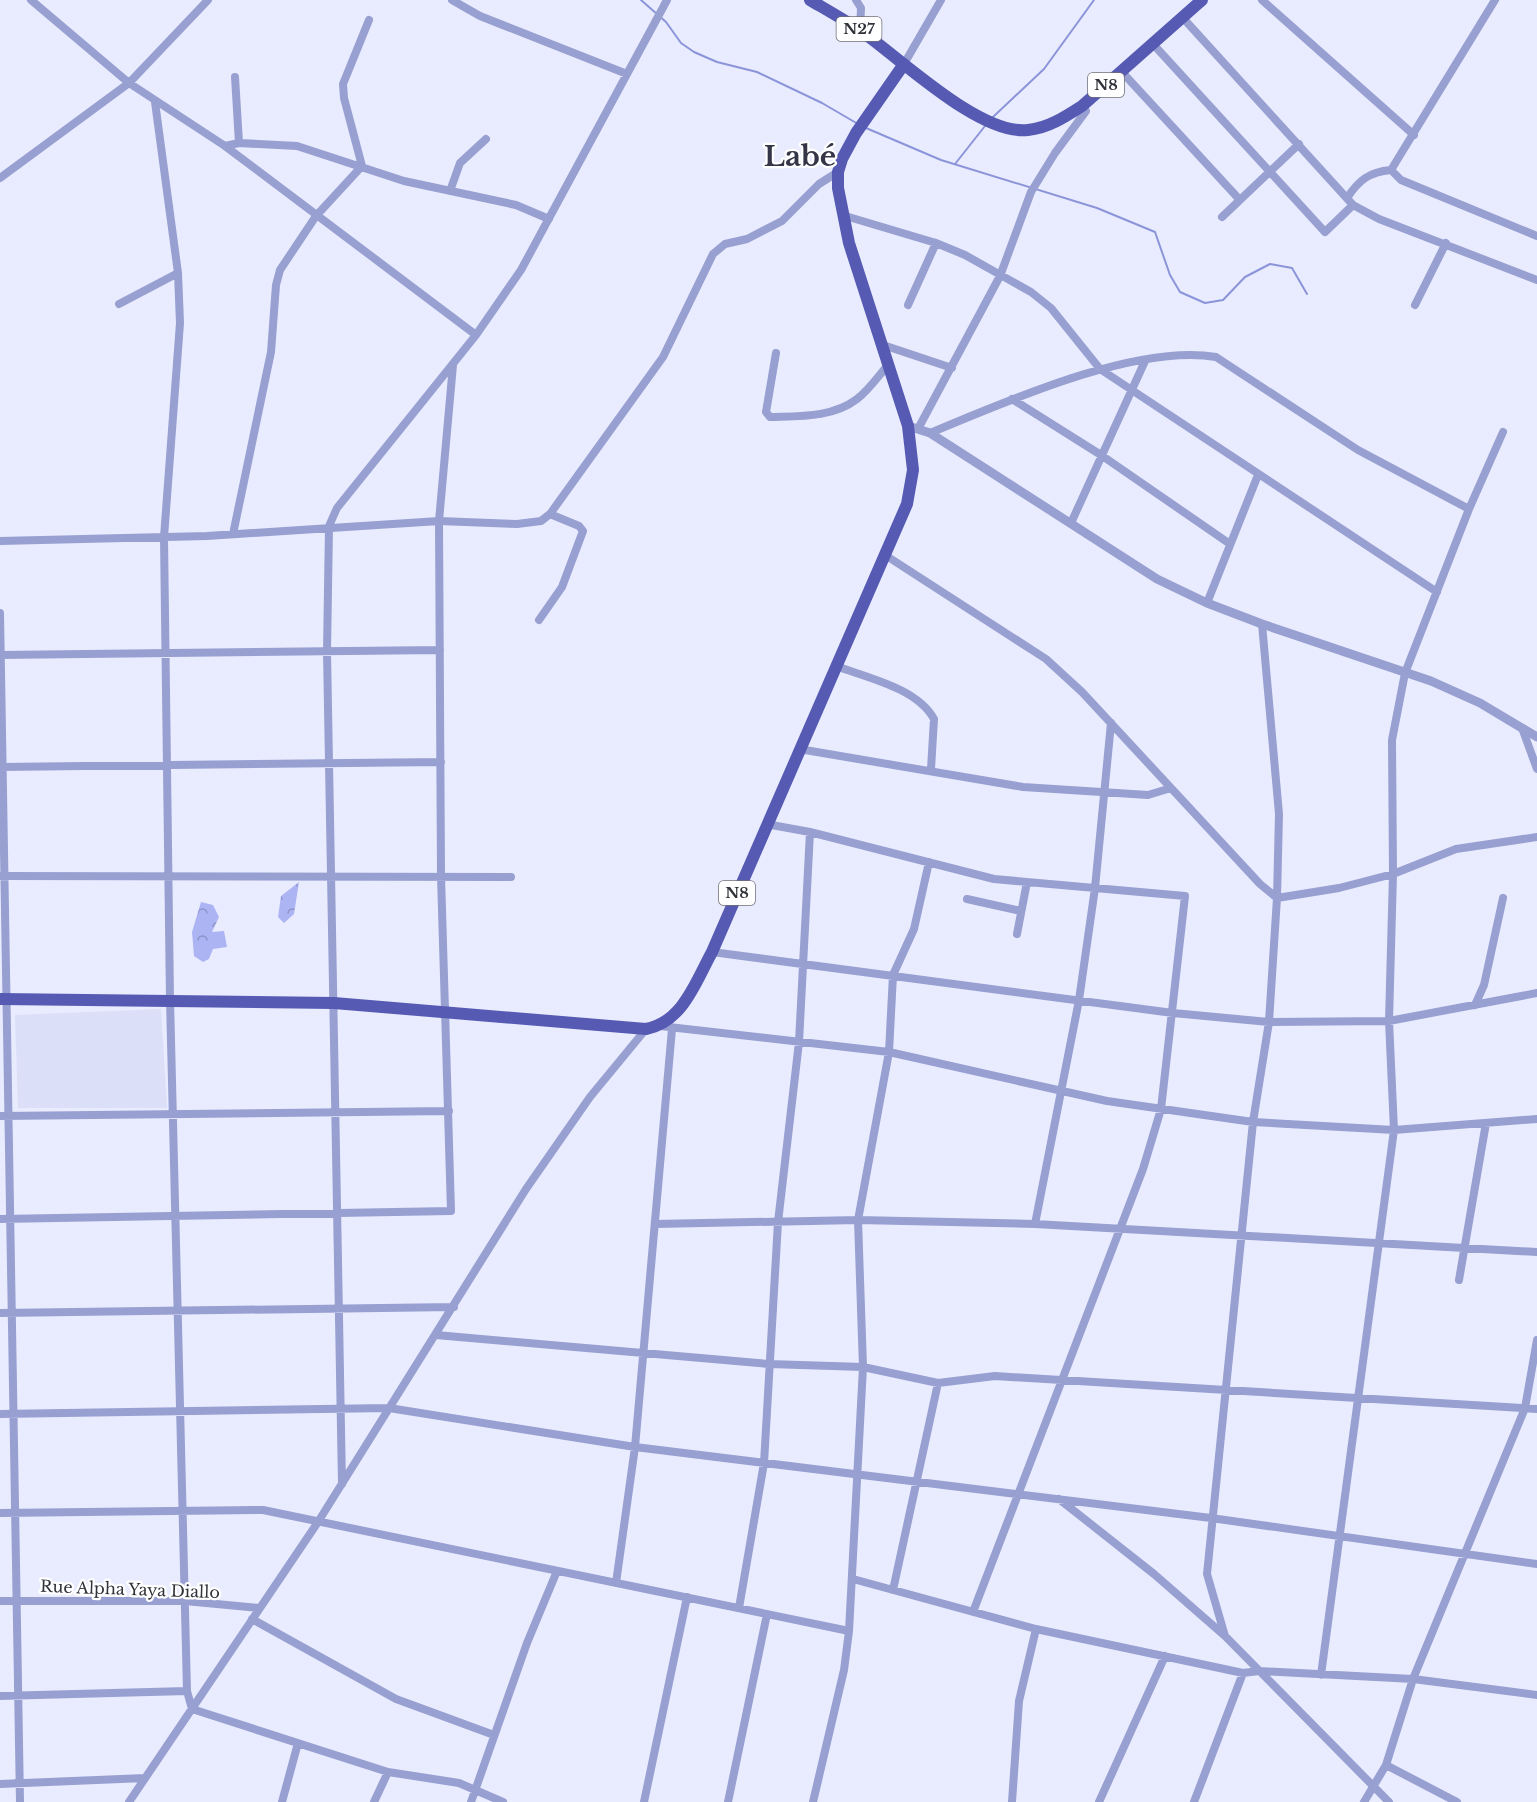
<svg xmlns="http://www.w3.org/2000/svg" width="1537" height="1802" viewBox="0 0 1537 1802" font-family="'Libre Baskerville',serif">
<defs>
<pattern id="park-crowns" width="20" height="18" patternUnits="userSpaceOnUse" patternTransform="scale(1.5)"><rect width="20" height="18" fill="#acb4f4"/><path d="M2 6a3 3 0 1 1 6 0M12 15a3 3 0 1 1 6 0" fill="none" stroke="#8d93c7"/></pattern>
</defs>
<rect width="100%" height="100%" fill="#e9ecfe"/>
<path fill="#dcdff8" d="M 161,1009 L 167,1108 L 18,1108 L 15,1015 Z"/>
<path fill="url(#park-crowns)" d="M 299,882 L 294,914 L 284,923 L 278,917 L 281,896 Z
M 201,902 L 213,905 L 219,917 L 212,932 L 224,931 L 227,947 L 213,949 L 209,959 L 203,962 L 194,956 L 192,932 Z"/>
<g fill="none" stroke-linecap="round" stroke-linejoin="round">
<path stroke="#8c94d9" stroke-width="2" d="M 641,0 L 666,22 L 681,43 L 694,52 L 717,62 L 757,72 L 822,103 L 858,124
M 993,117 L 1044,69 L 1094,0
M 866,128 L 941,160 L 1097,208 L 1155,232 L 1170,275 L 1180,292 L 1205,303 L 1223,300 L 1245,277 L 1270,264 L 1292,268 L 1307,294
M 955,164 L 985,126"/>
<path stroke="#989fd1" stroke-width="8" d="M 31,0 L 129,83 L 225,146 L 476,335
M 452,0 L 480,16 L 627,74
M 856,0 L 861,8 L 860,30
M 1262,0 L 1414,135
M 1183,18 L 1353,205 L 1379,219 L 1537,280
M 1153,44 L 1325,232 L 1353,205
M 904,64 L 941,0
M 1122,72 L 1239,199
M 235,77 L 239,143
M 155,102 L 178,273 L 180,323 L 164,537 L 170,1000 L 187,1691 L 192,1709 L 388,1772 L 459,1783 L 503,1802
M 225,146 L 239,143 L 297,146 L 404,181 L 516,205 L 549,219
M 1391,170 L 1495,0
M 0,178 L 129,83 L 208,0
M 450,191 L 460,163 L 486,139
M 1347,198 C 1359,180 1369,172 1391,170 L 1401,180 L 1537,236
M 842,215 L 936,243 L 965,255 L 1031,292 L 1051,308 L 1100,369 L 1437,592
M 1222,217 L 1299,144
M 119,304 L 178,273
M 908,305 L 936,243
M 1415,305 L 1446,243
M 883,345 L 952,368
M 776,353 L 766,412 L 770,417 C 799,416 832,418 857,399 C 869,390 879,375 889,364
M 1012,399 L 1101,455 L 1230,544
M 919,427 L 1000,276 L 1031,192 L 1055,153 L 1086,111 L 1082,106
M 930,433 C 1005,402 1137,343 1216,357 L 1358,450 L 1469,509
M 1071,523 L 1145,361
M 233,534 L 271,352 L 276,285 L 280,270 L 316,216 L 362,166 L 344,98 L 343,84 L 369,20
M 0,541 L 207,536 L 439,521 L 517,524 L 541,521 L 550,514 L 663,357 L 713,254 L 725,244 L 747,239 L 782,221 L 819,184 L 838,172
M 885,555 L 1046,659 L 1082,692 L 1260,884 L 1277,898 L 1339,888 L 1393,874 L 1456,849 L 1537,837
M 1207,603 L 1258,475
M 0,613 L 20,1802
M 539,620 L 562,587 L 583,531 L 579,526 L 550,514
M 0,655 L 440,650
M 836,666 C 868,678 917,688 934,719 L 931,769
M 1522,728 L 1537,769
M 799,749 L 1023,787 L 1148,795 L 1171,788
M 0,767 L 441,762
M 766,824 L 810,832 L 994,879 L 1185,896 L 1161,1109 L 1143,1169 L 973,1612
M 0,876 L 511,877
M 967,899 L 1021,911
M 1017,934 L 1027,882
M 712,952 L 1173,1013 L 1269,1022 L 1389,1021 L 1537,993
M 1475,1005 L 1484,985 L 1503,898
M 660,1026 L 889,1052 L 1107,1101 L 1253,1122 L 1394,1130 L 1537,1119
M 0,1116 L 449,1111
M 0,1219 L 451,1211 L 441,876 L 439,521 L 453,365
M 655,1224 L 858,1220 L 1035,1224 L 1537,1252
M 1035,1224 L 1079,1000 L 1095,888 L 1111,723
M 1459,1280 L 1486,1123
M 0,1313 L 454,1307
M 436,1335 L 769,1364 L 863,1367 L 938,1383 L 995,1376 L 1537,1409
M 0,1414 L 389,1408 L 635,1447 L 1211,1518 L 1537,1564
M 342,1484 L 327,652 L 329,526 L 337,508 L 476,335 L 521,270 L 667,0
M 1059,1499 L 1154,1574 L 1225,1636 L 1389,1802
M 0,1513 L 263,1510 L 849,1631
M 853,1579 L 1036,1629 L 1243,1673 L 1259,1671 L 1413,1679 L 1537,1695
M 616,1583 L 635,1447 L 672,1029
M 893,1590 L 938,1383
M 0,1601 L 185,1601 L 259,1608
M 739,1608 L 764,1463 L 778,1222 L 799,1042 L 810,832
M 252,1619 L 396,1699 L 494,1735
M 1225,1636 L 1207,1574 L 1253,1122 L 1269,1022 L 1277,898 L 1279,814 L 1262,624
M 1321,1675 L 1394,1130 L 1389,1021 L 1393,874 L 1392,740 L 1405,673 L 1469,509 L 1503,432
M 0,1696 L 187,1691
M 1386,1765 L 1457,1802
M 0,1784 L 145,1778
M 129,1802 L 318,1522 L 526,1189 L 590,1097 L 646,1029
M 282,1802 L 298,1743
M 374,1802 L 388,1772
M 471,1802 L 527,1643 L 557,1571
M 644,1802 L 687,1597
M 728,1802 L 767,1614
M 813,1802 L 844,1670 L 849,1631 L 863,1367 L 858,1220 L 889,1052 L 893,975 L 914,929 L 929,862
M 1012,1802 L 1019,1701 L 1036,1629
M 1099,1802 L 1165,1656
M 1194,1802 L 1243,1673
M 1364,1802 L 1386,1765 L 1413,1679 L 1525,1408 L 1537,1340"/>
<path stroke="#989fd1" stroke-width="9" d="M 908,426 L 930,433 L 1157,579 L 1207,603 L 1262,624 L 1431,681 L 1480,703 L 1537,737"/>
<path stroke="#565ab3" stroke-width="12" d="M 810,0 C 827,10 845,20 861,31 C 900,58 980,136 1028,130 C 1048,128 1065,117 1082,106 L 1202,0
M 0,999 L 334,1003 L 646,1029 C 683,1022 696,981 712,952 L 907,504 L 913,470 L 908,426 L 849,243 L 838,188 L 838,172 L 842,159 L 856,133 L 904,64"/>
</g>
<g text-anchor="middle" stroke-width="4.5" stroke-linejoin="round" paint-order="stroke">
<g fill="#fff" stroke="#6f7076" stroke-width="1.5">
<rect x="836.5" y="17" width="45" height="24" rx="4.5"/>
<rect x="1088" y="73" width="36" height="24" rx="4.5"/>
<rect x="719" y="881" width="36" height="24" rx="4.5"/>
</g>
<g font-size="15" font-weight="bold" fill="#31333b">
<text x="859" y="34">N27</text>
<text x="1106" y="90">N8</text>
<text x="737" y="898">N8</text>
</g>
<g font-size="16" fill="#31333b" stroke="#fff">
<text transform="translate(130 1589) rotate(2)" y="6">Rue Alpha Yaya Diallo</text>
</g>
<g font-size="28" font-weight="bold" fill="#343648" stroke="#fff">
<text x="800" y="166">Labé</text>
</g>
</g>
</svg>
